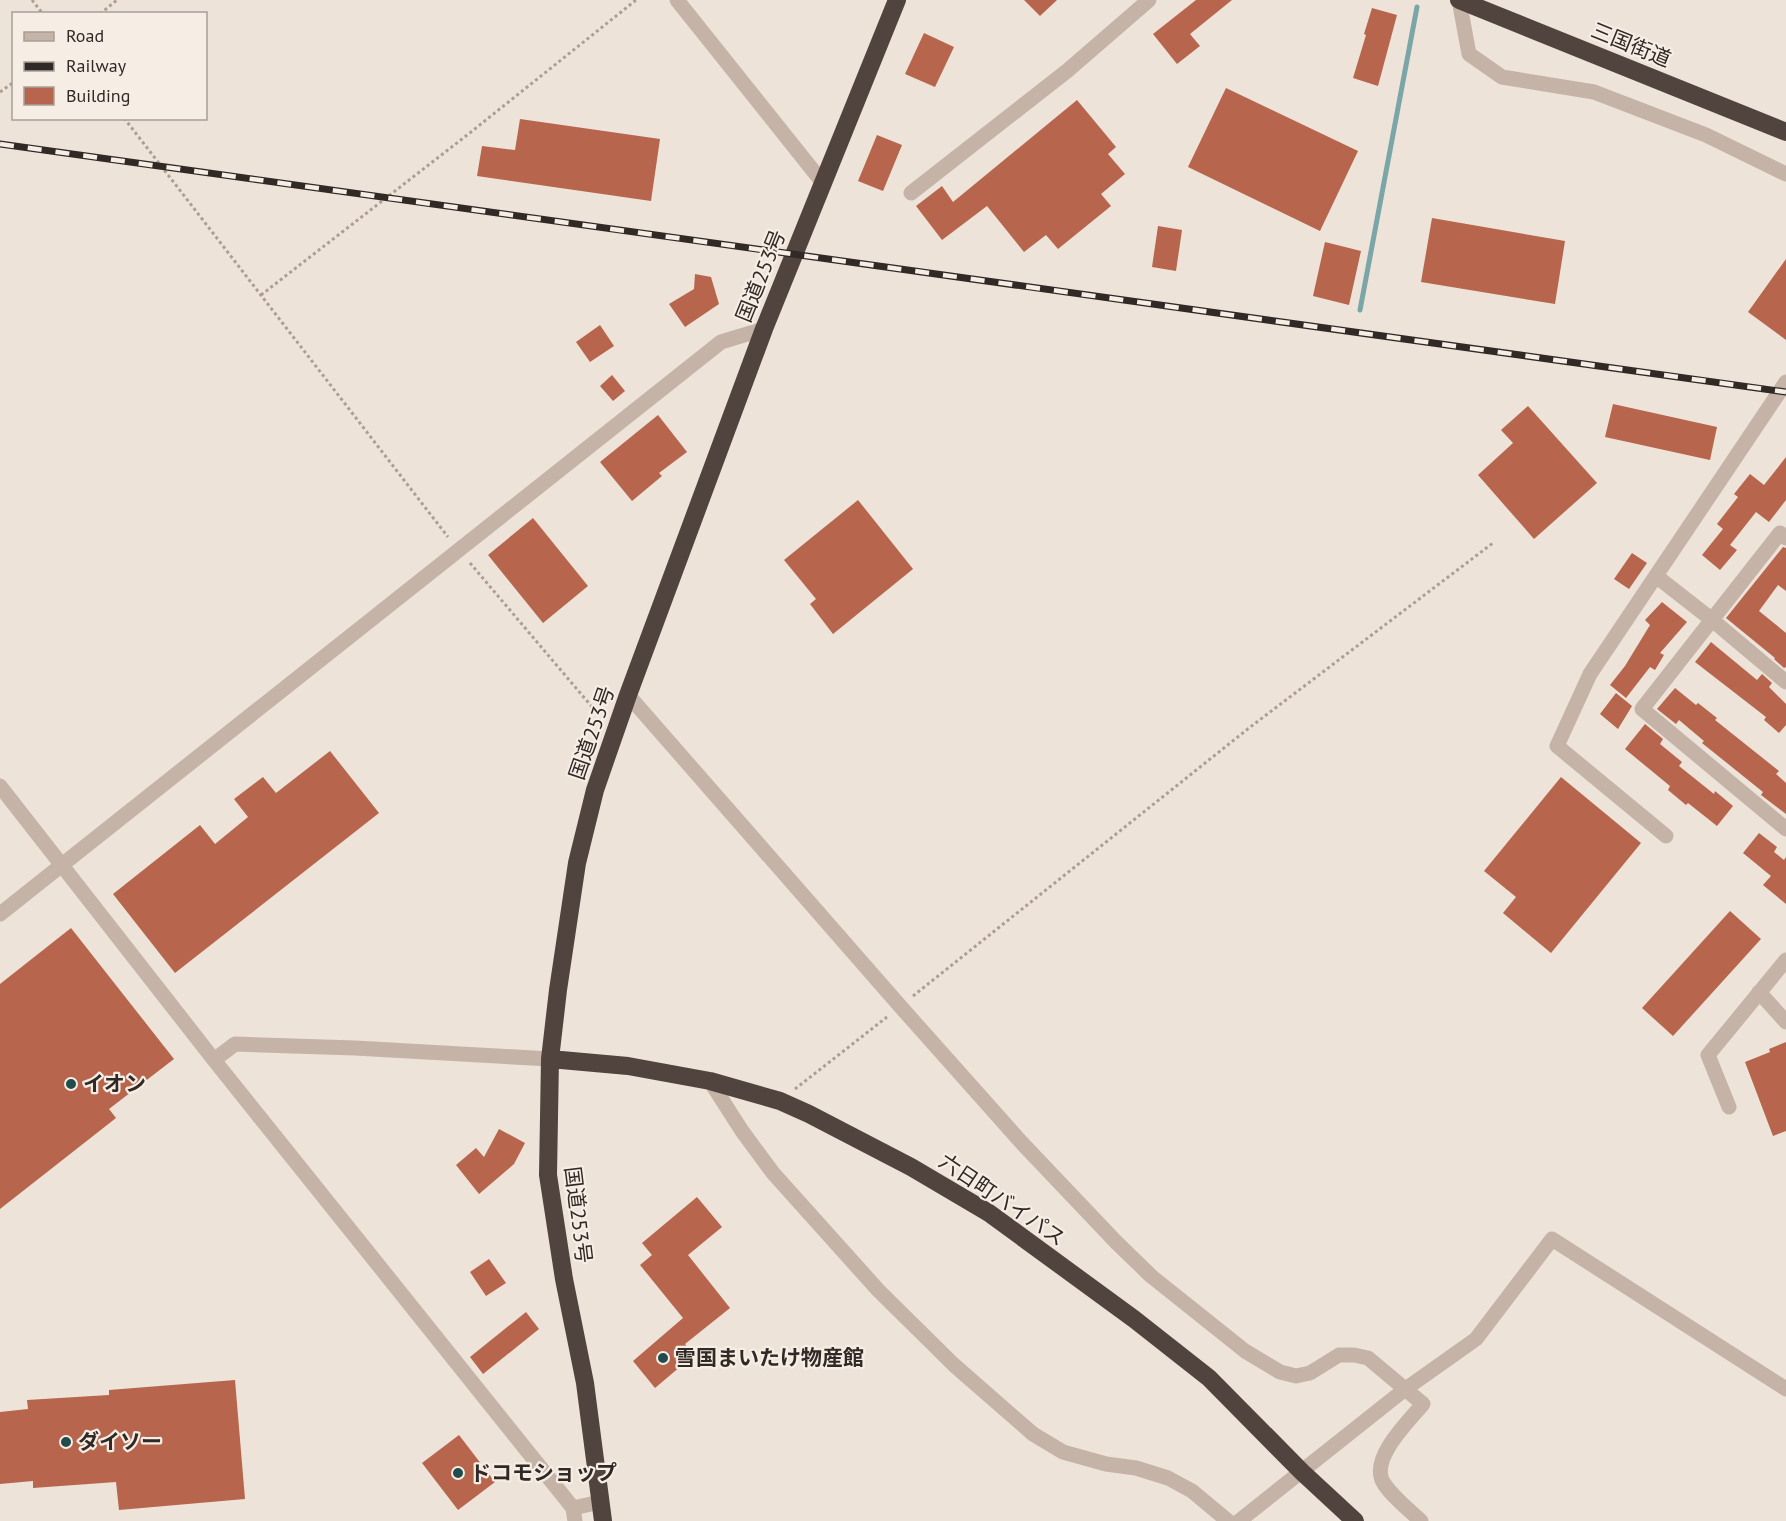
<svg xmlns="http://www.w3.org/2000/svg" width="1786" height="1521" viewBox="0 0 1786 1521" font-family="'PT Sans','Noto Sans JP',sans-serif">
<rect width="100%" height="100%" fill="#ede3d9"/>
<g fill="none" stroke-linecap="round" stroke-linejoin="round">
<path stroke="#7ba6a7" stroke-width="5" d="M 1360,310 L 1417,7"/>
</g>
<path fill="#b7654d" d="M 1024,0 L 1057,0 L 1040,16 Z
M 1196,0 L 1232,0 L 1190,34 L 1200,46 L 1177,64 L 1153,34 Z
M 1372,8 L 1397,15 L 1378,86 L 1353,78 L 1366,35 L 1364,34 Z
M 924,33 L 954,47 L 935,87 L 905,74 Z
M 1226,88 L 1358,151 L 1320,231 L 1188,167 Z
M 1077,100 L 1116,147 L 1108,154 L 1125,174 L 1101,194 L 1111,206 L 1058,249 L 1046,235 L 1024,252 L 987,206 L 942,240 L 916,206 L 942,186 L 953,202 Z
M 520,119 L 660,139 L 651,201 L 477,176 L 482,146 L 515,150 Z
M 877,135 L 902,145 L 883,191 L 858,181 Z
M 1432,218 L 1565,241 L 1555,304 L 1421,282 Z
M 1158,226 L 1182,230 L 1176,271 L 1152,267 Z
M 1325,242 L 1361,251 L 1349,305 L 1313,296 Z
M 1786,259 L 1786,340 L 1748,312 Z
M 695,274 L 711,277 L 719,304 L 685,327 L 669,304 L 694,289 Z
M 600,325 L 614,346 L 590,362 L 576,342 Z
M 612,375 L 625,391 L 613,401 L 600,386 Z
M 1613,404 L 1717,427 L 1710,460 L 1605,437 Z
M 1528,406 L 1597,483 L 1534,539 L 1478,475 L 1513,443 L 1501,430 Z
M 658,415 L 687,452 L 659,473 L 662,476 L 632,501 L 600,462 Z
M 1786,457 L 1786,500 L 1769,522 L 1756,512 L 1730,545 L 1737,550 L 1720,570 L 1702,555 L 1723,529 L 1717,524 L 1738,497 L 1734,494 L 1750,474 L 1764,485 Z
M 858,500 L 913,569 L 833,634 L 810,604 L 816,599 L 784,560 Z
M 533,518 L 588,586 L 543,623 L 488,555 Z
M 1783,547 L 1786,548 L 1786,591 L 1778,585 L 1759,611 L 1786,633 L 1786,667 L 1784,668 L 1774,659 L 1775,658 L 1726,618 Z
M 1632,553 L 1647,563 L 1629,589 L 1614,579 Z
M 1662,602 L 1687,622 L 1660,653 L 1664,655 L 1655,670 L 1650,667 L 1626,698 L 1610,685 L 1625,666 L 1650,625 L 1645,620 Z
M 1711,642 L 1757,680 L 1762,674 L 1772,683 L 1769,687 L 1786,704 L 1786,725 L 1779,733 L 1764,720 L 1766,717 L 1695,662 Z
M 1675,688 L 1696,705 L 1698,703 L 1717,718 L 1715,720 L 1779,771 L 1776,774 L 1786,783 L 1786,814 L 1761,795 L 1763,792 L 1702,743 L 1704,741 L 1679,720 L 1676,724 L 1657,709 Z
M 1616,693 L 1632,706 L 1618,729 L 1600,714 Z
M 1645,724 L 1663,739 L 1660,744 L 1682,762 L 1679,766 L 1714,794 L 1715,791 L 1733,806 L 1717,826 L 1688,803 L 1686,805 L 1668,790 L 1670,786 L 1625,749 Z
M 330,751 L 379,813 L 175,973 L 113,894 L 200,825 L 215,844 L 248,817 L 234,799 L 263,777 L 276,793 Z
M 1561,777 L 1641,843 L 1551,953 L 1503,913 L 1516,897 L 1484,871 Z
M 1759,833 L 1777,847 L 1774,852 L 1784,860 L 1786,857 L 1786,904 L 1763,885 L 1771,876 L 1743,853 Z
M 1730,911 L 1761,939 L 1673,1036 L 1642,1008 Z
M 71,928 L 174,1059 L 109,1109 L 116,1118 L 0,1209 L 0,984 Z
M 1786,1042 L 1786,1131 L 1773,1136 L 1745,1062 L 1770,1052 L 1769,1049 Z
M 499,1129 L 525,1143 L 514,1164 L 479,1194 L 456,1165 L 476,1148 L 484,1157 Z
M 697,1197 L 722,1227 L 688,1255 L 730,1308 L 685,1344 L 694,1355 L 655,1388 L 633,1361 L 683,1318 L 640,1265 L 652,1255 L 642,1243 Z
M 489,1259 L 506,1283 L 486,1296 L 470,1272 Z
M 526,1312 L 539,1329 L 483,1374 L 470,1357 Z
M 235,1380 L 245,1499 L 119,1510 L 116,1482 L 33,1488 L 33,1481 L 0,1484 L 0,1412 L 28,1409 L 27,1400 L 109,1395 L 109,1390 Z
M 459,1435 L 495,1482 L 458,1510 L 422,1463 Z"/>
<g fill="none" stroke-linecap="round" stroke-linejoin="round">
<path stroke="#af9d91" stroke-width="3" stroke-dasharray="3 3" stroke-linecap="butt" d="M 32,0 L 43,14
M 100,14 L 117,0
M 0,92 L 14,82
M 124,118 L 448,537
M 261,295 L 471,132 L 636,0
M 470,563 L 598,714
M 913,996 L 1249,728 L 1493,543
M 795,1089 L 887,1017"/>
<path stroke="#c4b3a6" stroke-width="15" d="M 677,0 L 823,183
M 1459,0 L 1469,54 L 1502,77 L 1594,92 L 1706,135 L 1786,174
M 911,193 L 1067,71 L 1149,0
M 1786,538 L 1780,533 L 1642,709 L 1786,829
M 1656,576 L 1711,619 L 1786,682
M 628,695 L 900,1006 L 1021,1142 L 1116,1242 L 1151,1276 L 1245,1351 L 1280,1372 L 1296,1376 L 1310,1373 L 1339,1355 L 1354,1355 L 1368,1358 L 1423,1404 C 1409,1421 1372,1456 1382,1480 C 1388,1493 1410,1511 1421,1521
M 0,786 L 214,1060 L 573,1508 L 575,1521
M 1666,836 L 1557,746 L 1590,674 L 1786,382
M 0,914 L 721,342 L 764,329
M 1759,992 L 1786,1022
M 214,1060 L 235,1044 L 355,1048 L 550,1059
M 710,1081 L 742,1131 L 773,1173 L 878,1290 L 954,1365 L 1033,1434 L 1063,1452 L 1106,1464 L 1136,1468 L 1168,1478 L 1192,1491 L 1228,1521
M 1729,1107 L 1708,1055 L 1786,960
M 573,1508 L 600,1502
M 1239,1521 L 1404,1390 L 1476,1339 L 1552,1239 L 1786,1389"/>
<path stroke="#51443e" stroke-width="18" d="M 1459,0 L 1786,132
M 550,1059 L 628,1066 L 710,1081 L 780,1101 L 809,1114 L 911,1167 L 989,1213 L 1134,1319 L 1209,1378 L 1302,1472 L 1355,1521
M 603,1521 L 585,1383 L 564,1279 L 548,1175 L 550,1059 L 558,990 L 577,863 L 595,790 L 628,695 L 764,329 L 897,0"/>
<g stroke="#312926" stroke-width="7">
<path id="rail" d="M 0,144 L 1786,392"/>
</g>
<use href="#rail" stroke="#f6ede4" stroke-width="4.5" stroke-dasharray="14" stroke-linecap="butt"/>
</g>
<g fill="#214b4d" stroke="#f6ede4" stroke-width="2">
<circle cx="71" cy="1084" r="6"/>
<circle cx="663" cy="1358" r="6"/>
<circle cx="66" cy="1442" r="6"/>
<circle cx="458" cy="1473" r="6"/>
</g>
<g text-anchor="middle" stroke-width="4.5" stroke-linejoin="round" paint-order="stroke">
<g font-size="21" fill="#312926" stroke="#f6ede4">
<text transform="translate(1631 45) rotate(22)" y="7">三国街道</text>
<text transform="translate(761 276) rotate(-68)" y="7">国道253号</text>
<text transform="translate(592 733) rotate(-71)" y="7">国道253号</text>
<text transform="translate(1002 1200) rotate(34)" y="7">六日町バイパス</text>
<text transform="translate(578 1215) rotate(83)" y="7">国道253号</text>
</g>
<g font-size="21" font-weight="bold" fill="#312926" stroke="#f6ede4" text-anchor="start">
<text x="83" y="1091">イオン</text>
<text x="675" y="1365">雪国まいたけ物産館</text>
<text x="78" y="1449">ダイソー</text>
<text x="470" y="1480">ドコモショップ</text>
</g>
</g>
<rect x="12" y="12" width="195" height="108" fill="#f6ede4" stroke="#a79f98" stroke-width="1.5"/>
<rect x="24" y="32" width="30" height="9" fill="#c4b3a6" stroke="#a79f98" stroke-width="1.5"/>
<text x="66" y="42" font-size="18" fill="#312926">Road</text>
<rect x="24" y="62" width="30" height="9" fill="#312926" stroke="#a79f98" stroke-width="1.5"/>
<text x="66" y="72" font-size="18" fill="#312926">Railway</text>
<rect x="24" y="87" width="30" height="18" fill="#b7654d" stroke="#a79f98" stroke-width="1.5"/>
<text x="66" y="102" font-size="18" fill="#312926">Building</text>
</svg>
